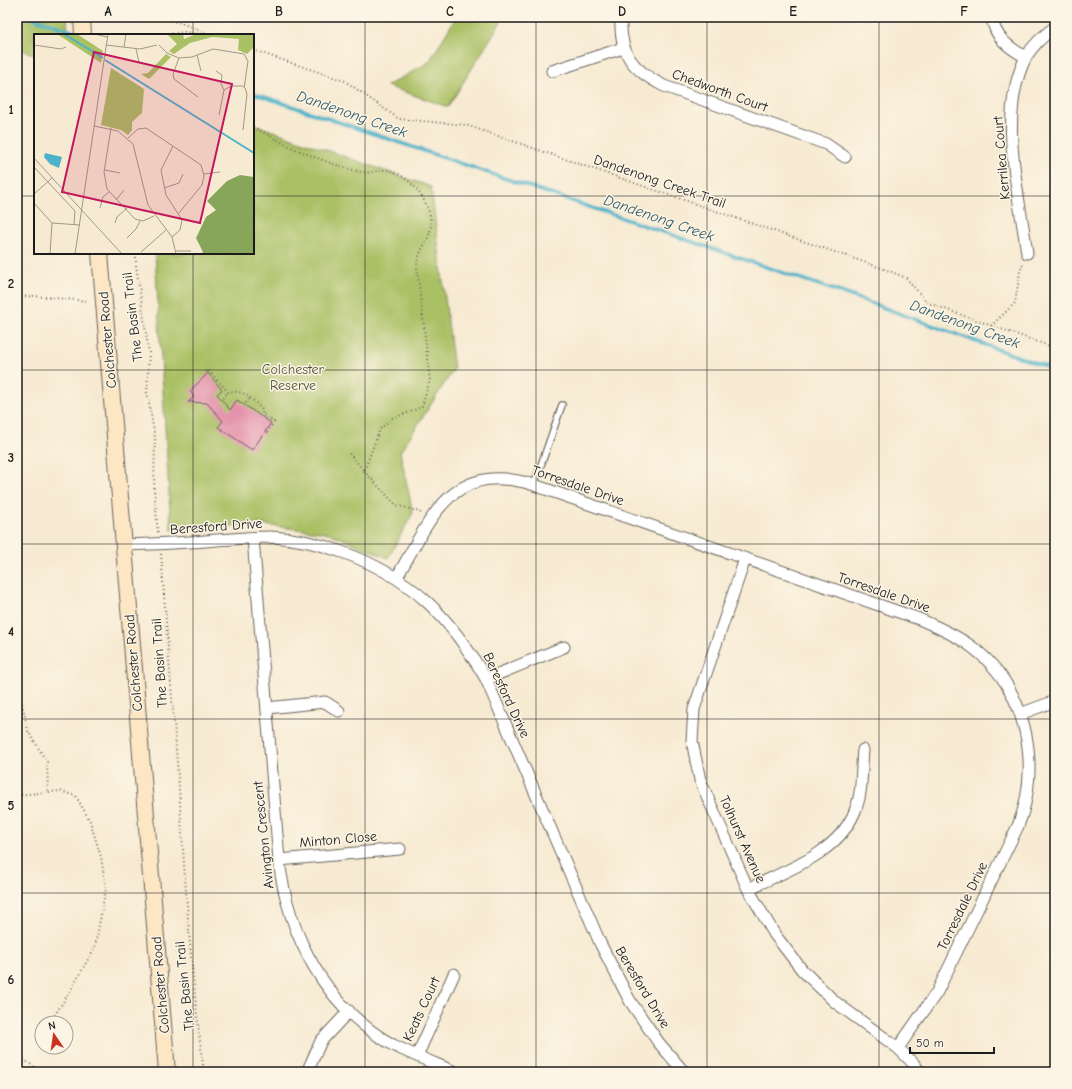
<svg xmlns="http://www.w3.org/2000/svg" width="1072" height="1089" viewBox="0 0 1072 1089" font-family="'Comic Neue',sans-serif">
<rect width="100%" height="100%" fill="#fcf5e5"/>
<filter id="ink" filterUnits="userSpaceOnUse"><feTurbulence type="fractalNoise" baseFrequency=".025" numOctaves="2"/><feDisplacementMap in="SourceGraphic" scale="8" xChannelSelector="R" yChannelSelector="G"/><feConvolveMatrix kernelMatrix="1 2 1 2 8 2 1 2 1" color-interpolation-filters="sRGB"/></filter>
<filter id="wash" filterUnits="userSpaceOnUse"><feTurbulence type="fractalNoise" baseFrequency=".012" numOctaves="4" result="noise"/><feDisplacementMap in="SourceGraphic" scale="16" xChannelSelector="R" yChannelSelector="G"/><feGaussianBlur stdDeviation="0.9" result="paint"/><feColorMatrix in="noise" values="0 0 0 0 0 0 0 0 0 0 0 0 0 0 0 0 0 1.4 0 .05"/><feComposite in="paint" operator="in"/></filter>
<g filter="url(#wash)">
<rect width="100%" height="100%" fill="#f7ead2"/>
<path fill="#aac065" stroke="#636e40" d="M 17,17 L 67,17 L 68,35 L 35,35 L 35,55 L 17,48 Z
M 456,17 L 504,17 L 448,107 L 387,86 L 429,62 Z
M 253,124 L 431,187 L 454,369 L 400,452 L 413,513 L 388,558 L 329,533 L 256,524 L 171,530 L 155,253 L 253,253 Z"/>
<g fill="none" stroke-linecap="round" stroke-linejoin="round">
<path stroke="#4cb2ca" stroke-width="3.5" d="M 30,17 L 78,33
M 253,93 L 846,294 L 1055,370"/>
</g>
<g id="blocks">
<path fill="#e28ea9" d="M 208,373 L 222,390 L 217,394 L 230,410 L 237,400 L 271,423 L 252,450 L 218,427 L 223,421 L 207,403 L 188,402 L 194,397 L 190,391 Z"/>
</g>
</g>
<g filter="url(#ink)">
<use href="#blocks" fill-opacity="0" stroke="#69645c" stroke-width="1"/>
<g fill="none" stroke-linecap="round" stroke-linejoin="round">
<g stroke="#69645c" stroke-width="8">
<path id="service" d="M 534,485 L 562,405"/>
</g>
<g stroke="#69645c" stroke-width="13">
<path id="minor" d="M 621,17 C 619,53 632,70 664,86 L 826,144 L 845,157
M 992,17 C 994,37 1009,48 1026,57
M 552,71 L 623,48
M 1027,253 C 1019,193 997,114 1026,57 C 1033,45 1044,35 1055,27
M 253,538 L 279,860 C 288,935 325,1007 393,1045 C 413,1055 434,1063 455,1072
M 123,545 C 154,544 185,543 217,540 C 235,539 253,537 271,537 C 295,538 320,544 342,552 C 412,577 450,617 486,679 L 601,945 L 630,1001 L 659,1043 L 684,1072
M 745,559 L 694,709 L 692,741 L 700,780 L 748,889 L 775,935 L 802,970 L 835,1002 L 898,1048 L 914,1064 L 920,1072
M 397,577 C 431,518 452,459 534,485 L 919,619 C 938,627 956,635 972,647 C 1027,688 1042,765 1018,826 L 937,992 L 898,1048
M 486,679 L 564,647
M 267,708 L 325,702 L 339,711
M 1020,714 L 1055,701
M 279,860 L 400,849
M 748,889 C 787,870 838,854 855,811 C 863,792 861,770 863,750
M 417,1056 L 454,974
M 307,1072 L 321,1041 L 349,1011"/>
</g>
<g stroke="#69645c" stroke-width="18">
<path id="secondary" d="M 100,253 L 167,1072"/>
</g>
<path stroke="#69645c" stroke-width="2" stroke-dasharray="1 3" stroke-linecap="butt" d="M 55,17 L 68,23
M 155,17 L 181,23 L 208,34
M 156,35 L 184,32 L 210,35
M 253,50 L 345,81 L 399,119 L 466,125 L 887,270 L 906,278 L 928,303 L 1055,348
M 253,127 C 265,132 274,139 285,144 C 305,154 341,168 362,172 C 378,175 382,164 400,175 C 416,184 431,206 431,224 C 431,240 417,251 417,267 L 430,380 L 422,406 L 413,411 L 392,418 L 380,429 L 364,471 L 349,453
M 136,253 L 136,265 L 149,353 L 147,392 L 155,438 L 154,488 L 158,534
M 17,297 L 33,296 L 87,301
M 991,326 L 1015,303 L 1020,272 L 1023,263
M 206,372 L 208,370 L 228,392 C 244,389 254,400 263,411 L 262,414 L 274,422 L 266,434
M 223,398 L 228,392
M 246,403 L 250,398
M 364,471 L 396,505 L 420,512 L 421,514
M 161,554 C 168,653 177,751 183,849 C 188,924 194,998 204,1072
M 17,680 L 28,731 L 47,762 L 48,792
M 17,795 L 60,791 L 76,796 L 90,821 L 101,857 L 106,888 L 95,947 L 72,988 L 51,1021
M 17,1055 L 42,1072"/>
<use href="#service" stroke="#fff" stroke-width="5.5"/>
<use href="#minor" stroke="#fff" stroke-width="11"/>
<use href="#secondary" stroke="#fce6c4" stroke-width="16"/>
<g stroke="#69645c" stroke-width="18" stroke-linecap="butt">
<path id="secondary-bridge" d="M 82,17 L 83,35"/>
</g>
<use href="#secondary-bridge" stroke="#fce6c4" stroke-width="16"/>
</g>
</g>
<path fill="none" stroke="#1c1c1c" stroke-width="1" stroke-opacity="0.55" d="M 193,17 L 193,35M 365,17 L 365,1072M 536,17 L 536,1072M 707,17 L 707,1072M 879,17 L 879,1072M 17,196 L 35,196M 253,196 L 1055,196M 193,253 L 193,1072M 17,370 L 1055,370M 17,544 L 1055,544M 17,719 L 1055,719M 17,893 L 1055,893"/>
<g text-anchor="middle" stroke-width="3" stroke-linejoin="round" paint-order="stroke">
<g font-size="14" fill="#1c1c1c" stroke="#fcf5e5">
<text transform="translate(720 90) rotate(20)" y="5">Chedworth Court</text>
<text transform="translate(1001 158) rotate(-95)" y="5">Kerrilea Court</text>
<text transform="translate(660 181) rotate(19)" y="5">Dandenong Creek Trail</text>
<text transform="translate(132 317) rotate(-97)" y="5">The Basin Trail</text>
<text transform="translate(107 340) rotate(-95)" y="5">Colchester Road</text>
<text transform="translate(578 485) rotate(19)" y="5">Torresdale Drive</text>
<text transform="translate(216 526) rotate(-4)" y="5">Beresford Drive</text>
<text transform="translate(884 592) rotate(19)" y="5">Torresdale Drive</text>
<text transform="translate(133 663) rotate(-95)" y="5">Colchester Road</text>
<text transform="translate(159 663) rotate(-94)" y="5">The Basin Trail</text>
<text transform="translate(507 695) rotate(65)" y="5">Beresford Drive</text>
<text transform="translate(263 835) rotate(-96)" y="5">Avington Crescent</text>
<text transform="translate(338 839) rotate(-5)" y="5">Minton Close</text>
<text transform="translate(743 839) rotate(66)" y="5">Tolhurst Avenue</text>
<text transform="translate(962 906) rotate(-64)" y="5">Torresdale Drive</text>
<text transform="translate(160 985) rotate(-95)" y="5">Colchester Road</text>
<text transform="translate(184 986) rotate(-96)" y="5">The Basin Trail</text>
<text transform="translate(643 987) rotate(59)" y="5">Beresford Drive</text>
<text transform="translate(421 1009) rotate(-65)" y="5">Keats Court</text>
</g>
<g font-size="14" fill="#4e5536" stroke="#fcf5e5">
<text x="293" y="374">Colchester<tspan x="293" dy="16">Reserve</tspan></text>
</g>
<g font-size="15" font-style="italic" fill="#2f5862" stroke="#fcf5e5">
<text transform="translate(352 114) rotate(19)" y="5">Dandenong Creek</text>
<text transform="translate(659 218) rotate(19)" y="5">Dandenong Creek</text>
<text transform="translate(965 324) rotate(20)" y="5">Dandenong Creek</text>
</g>
</g>
<g transform="translate(34 34)">
<rect width="220" height="220" fill="#f7ead2"/>
<path d="M 23,0 L 43,0 L 69,17 L 67,29 ZM 133,0 L 149,0 L 150,5 L 162,0 L 220,1 L 220,13 L 213,20 L 204,16 L 205,5 L 178,3 L 156,9 L 140,20 L 135,17 L 143,10 ZM 132,20 L 137,23 L 115,45 L 107,40 L 114,39 ZM 77,34 L 110,55 L 108,79 L 98,88 L 98,96 L 94,101 L 87,96 L 67,91 Z" fill="#aac065"/>
<path d="M 206,141 L 220,143 L 220,220 L 167,220 L 169,218 L 162,204 L 172,183 L 182,176 L 173,167 L 193,147 Z" fill="#87a65a"/>
<path d="M 11,119 L 28,123 L 25,134 L 16,130 L 10,123 Z" fill="#4cb2ca"/>
<path fill="none" stroke="#4cb2ca" stroke-width="2" d="M 30,0 L 69,24M 71,26 L 220,119"/>
<path fill="none" stroke="#9f9889" stroke-width="1" d="M 61,0 L 73,3M 0,11 L 27,15 L 32,13M 72,11 L 106,15 L 123,11M 125,11 L 133,19 L 145,24 L 158,23 L 179,15 L 210,20 L 214,27 L 210,54 L 211,50M 90,13 L 92,0M 102,15 L 105,28M 163,21 L 167,37M 145,24 L 139,40 L 140,45 L 164,63M 182,37 L 188,41 L 187,50 L 190,56M 185,81 L 190,56 L 197,52 L 209,52M 60,92 L 84,97 L 99,110 L 114,171 L 138,203 L 142,220M 77,94 L 70,138 L 73,155 L 101,185 L 109,187 L 120,182M 209,96 L 213,60 L 211,54M 94,104 L 104,95 L 112,94 L 167,131 L 170,142 L 168,151 L 145,179M 0,124 L 88,220M 0,133 L 41,177 L 40,190M 71,136 L 86,139M 170,140 L 186,138M 130,154 L 145,149 L 149,140M 0,160 L 18,144M 82,166 L 90,156M 0,169 L 18,189 L 16,220M 66,174 L 69,163 L 75,158M 18,189 L 46,191M 81,189 L 83,183 L 93,174M 138,203 L 146,196 L 148,186 L 132,161 L 127,136 L 139,112M 93,204 L 102,195 L 106,187M 142,217 L 157,217M 107,218 L 132,196M 41,220 L 74,0"/>
<path fill="#c2185b" fill-opacity="0.15" stroke="#c2185b" stroke-width="2" d="M 60,18 L 198,50 L 166,189 L 28,158 Z"/>
<rect width="220" height="220" fill="none" stroke="#1c1c1c" stroke-width="2"/>
</g>
<rect width="1072" height="1089" fill="none" stroke="#fcf5e5" stroke-width="44"/>
<g transform="translate(54 1035) rotate(347)"><circle r="19" fill="#fcf5e5" stroke="#a29e95"/>
<path d="M0-3L7 15L0 10L-7 15Z" fill="#c8321e"/>
<text y="-6" font-size="11" font-weight="bold" text-anchor="middle" fill="#1c1c1c">N</text>
</g>
<path d="M910 1047v6h84v-6" fill="none" stroke="#1c1c1c" stroke-width="2"/>
<text x="916" y="1047" font-size="12" fill="#1c1c1c" stroke="#fcf5e5" stroke-width="3" paint-order="stroke">50 m</text>
<rect x="22" y="22" width="1028" height="1045" fill="none" stroke="#1c1c1c" stroke-width="1.5"/>
<g font-size="13" text-anchor="middle" font-weight="bold" fill="#1c1c1c">
<text x="108" y="16">A</text>
<text x="279" y="16">B</text>
<text x="450" y="16">C</text>
<text x="622" y="16">D</text>
<text x="793" y="16">E</text>
<text x="964" y="16">F</text>
<text x="11" y="114">1</text>
<text x="11" y="288">2</text>
<text x="11" y="462">3</text>
<text x="11" y="636">4</text>
<text x="11" y="810">5</text>
<text x="11" y="984">6</text>
</g>
</svg>
